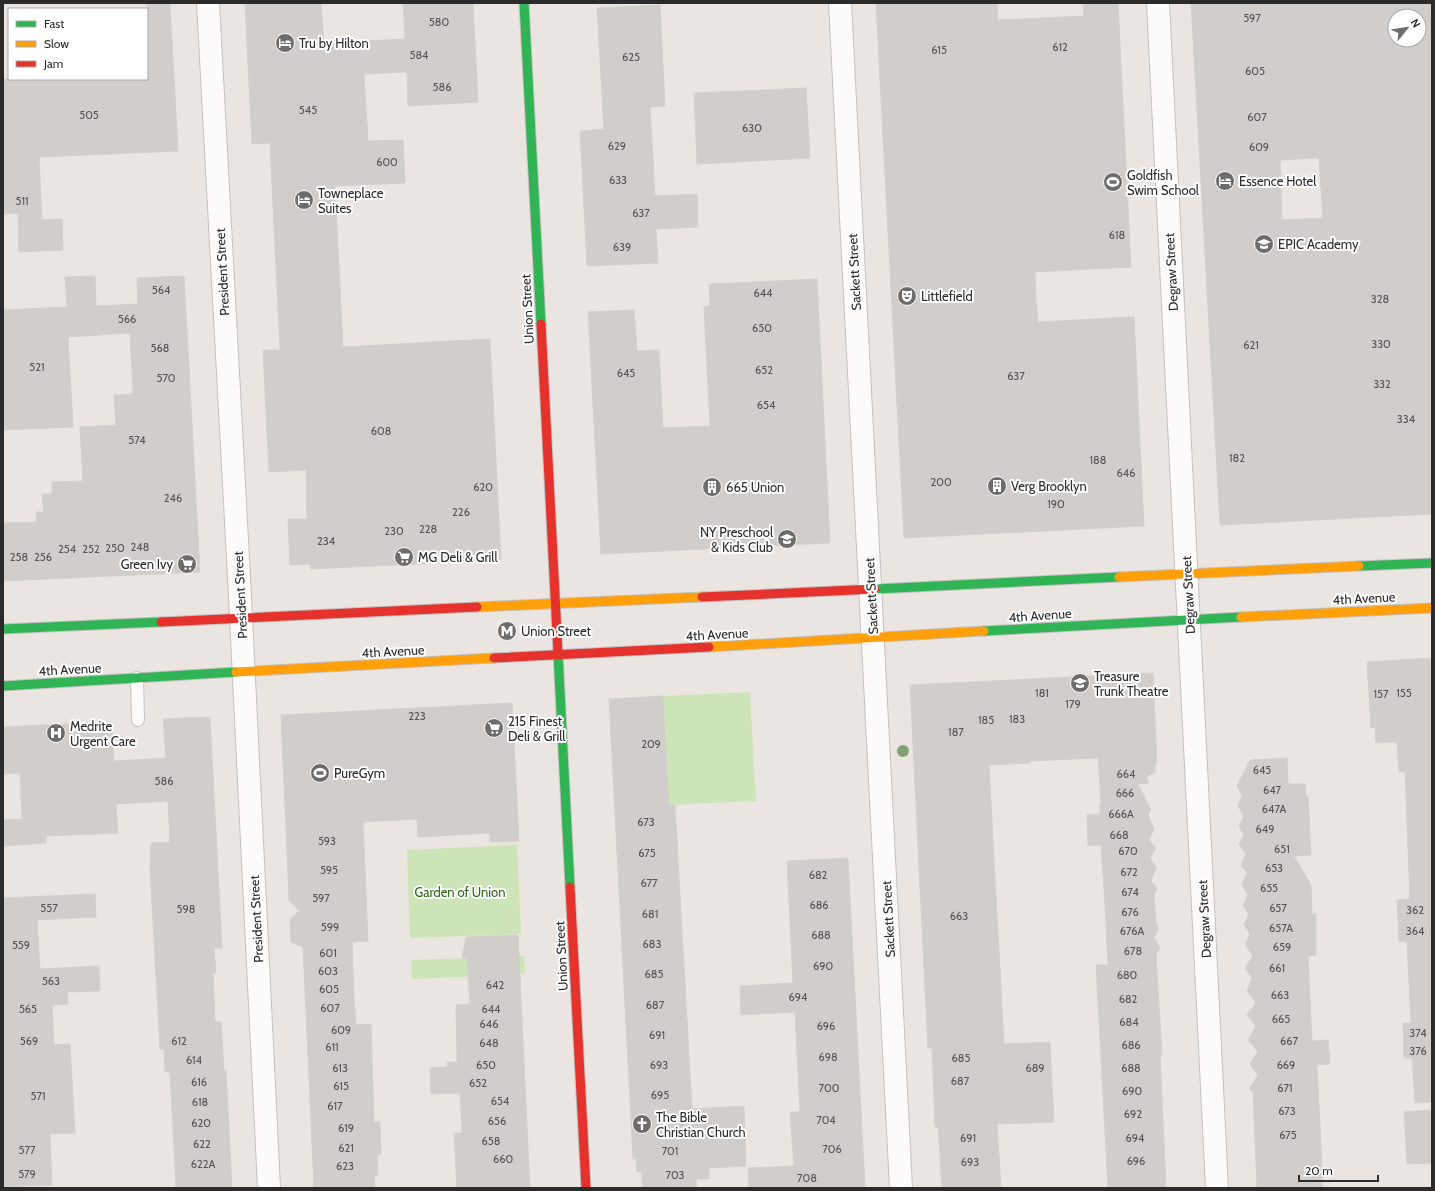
<svg xmlns="http://www.w3.org/2000/svg" width="1435" height="1191" viewBox="0 0 1435 1191" font-family="Cabin,sans-serif">
<rect width="100%" height="100%" fill="#eae5e0"/>
<path fill="#cde4b8" d="M 750,692 L 756,801 L 669,805 L 663,696 Z
M 517,845 L 521,934 L 410,938 L 407,850 Z
M 524,956 L 525,974 L 412,979 L 411,960 Z"/>
<path fill="#d0cdca" stroke="#d4d1cc" fill-rule="evenodd" d="M 147,3 L 170,3 L 178,151 L 39,157 L 42,220 L 62,219 L 63,250 L 19,252 L 18,213 L 3,214 L 3,79 L 147,79 Z
M 245,3 L 321,3 L 324,43 L 405,39 L 403,3 L 473,3 L 478,102 L 408,106 L 407,72 L 364,74 L 368,141 L 403,140 L 405,183 L 335,186 L 343,347 L 490,339 L 501,560 L 311,569 L 310,564 L 290,565 L 288,519 L 307,519 L 306,470 L 269,472 L 263,350 L 280,350 L 270,143 L 252,144 Z
M 876,3 L 997,3 L 998,20 L 1084,16 L 1083,3 L 1118,3 L 1131,267 L 1035,272 L 1036,301 L 1038,322 L 1134,317 L 1144,526 L 904,538 Z
M 1191,3 L 1431,3 L 1432,24 L 1432,514 L 1220,525 ZM 1395,16 L 1419,16 L 1419,40 L 1395,40 ZM 1319,158 L 1323,218 L 1282,220 L 1280,160 Z
M 660,5 L 665,106 L 650,107 L 655,196 L 697,194 L 698,227 L 656,229 L 658,263 L 587,266 L 580,131 L 604,129 L 597,8 Z
M 806,88 L 810,158 L 697,164 L 694,93 Z
M 95,276 L 96,306 L 138,304 L 137,278 L 184,276 L 200,572 L 3,581 L 3,523 L 37,522 L 36,512 L 44,512 L 42,494 L 52,494 L 52,482 L 83,481 L 80,427 L 116,425 L 114,395 L 133,394 L 130,333 L 68,337 L 73,427 L 3,430 L 3,310 L 67,307 L 65,277 Z
M 817,279 L 830,543 L 601,554 L 588,312 L 634,310 L 637,351 L 659,350 L 663,428 L 710,426 L 704,307 L 710,306 L 709,284 Z
M 1432,658 L 1432,1102 L 1415,1103 L 1412,1058 L 1404,1058 L 1403,1023 L 1411,1023 L 1407,941 L 1399,942 L 1397,900 L 1410,899 L 1405,772 L 1399,772 L 1397,742 L 1376,743 L 1375,727 L 1371,728 L 1367,662 Z
M 1153,673 L 1157,764 L 1155,764 L 1155,772 L 1146,777 L 1149,783 L 1138,784 L 1151,810 L 1148,815 L 1154,829 L 1149,840 L 1156,848 L 1150,858 L 1156,868 L 1151,881 L 1157,888 L 1154,895 L 1156,923 L 1158,928 L 1154,938 L 1160,948 L 1156,954 L 1162,1055 L 1160,1055 L 1166,1188 L 1108,1188 L 1096,965 L 1108,965 L 1105,904 L 1101,845 L 1088,846 L 1087,815 L 1100,814 L 1100,805 L 1101,805 L 1098,758 L 1030,761 L 1030,763 L 989,765 L 1004,1044 L 1050,1042 L 1054,1122 L 997,1124 L 1001,1188 L 942,1188 L 938,1127 L 935,1127 L 932,1048 L 928,1048 L 910,685 Z
M 663,696 L 669,805 L 675,805 L 692,1109 L 744,1106 L 746,1166 L 709,1168 L 709,1179 L 696,1179 L 697,1188 L 642,1188 L 642,1172 L 637,1172 L 636,1159 L 633,1159 L 609,699 Z
M 512,703 L 519,841 L 490,842 L 490,833 L 418,837 L 417,819 L 363,822 L 368,941 L 352,942 L 354,998 L 356,1025 L 371,1024 L 374,1122 L 380,1122 L 381,1154 L 377,1154 L 378,1175 L 374,1175 L 375,1188 L 314,1188 L 303,947 L 291,942 L 290,919 L 299,911 L 289,900 L 281,715 Z
M 210,717 L 222,948 L 214,948 L 216,973 L 213,973 L 215,1022 L 221,1022 L 224,1071 L 226,1071 L 232,1188 L 176,1188 L 170,1072 L 165,1072 L 164,1049 L 160,1049 L 150,869 L 151,843 L 170,842 L 168,801 L 116,804 L 118,833 L 46,836 L 46,843 L 3,846 L 3,820 L 22,819 L 20,773 L 3,774 L 3,727 L 112,722 L 114,761 L 166,758 L 163,719 Z
M 1287,758 L 1288,784 L 1305,784 L 1306,796 L 1308,796 L 1311,855 L 1294,856 L 1311,885 L 1312,914 L 1316,914 L 1316,955 L 1308,956 L 1312,1041 L 1328,1040 L 1330,1064 L 1317,1065 L 1323,1188 L 1257,1188 L 1253,1092 L 1249,1089 L 1258,1075 L 1250,1064 L 1258,1051 L 1248,1040 L 1256,1026 L 1247,1015 L 1256,1003 L 1247,991 L 1252,978 L 1245,968 L 1253,956 L 1245,944 L 1250,934 L 1244,925 L 1249,914 L 1243,905 L 1248,895 L 1242,885 L 1247,872 L 1241,866 L 1246,854 L 1239,845 L 1244,835 L 1239,826 L 1244,816 L 1238,806 L 1242,796 L 1237,786 L 1250,760 Z
M 848,858 L 865,1188 L 749,1188 L 748,1168 L 794,1166 L 790,1112 L 800,1112 L 795,1012 L 741,1015 L 740,986 L 793,983 L 787,861 Z
M 95,894 L 96,917 L 37,920 L 40,969 L 99,966 L 100,991 L 67,992 L 68,1004 L 52,1005 L 54,1045 L 70,1044 L 75,1133 L 50,1134 L 52,1185 L 3,1187 L 3,898 Z
M 518,935 L 530,1188 L 457,1188 L 454,1133 L 462,1133 L 460,1093 L 431,1094 L 430,1068 L 448,1067 L 447,1062 L 457,1062 L 456,1005 L 470,1004 L 467,958 L 462,958 L 466,937 Z
M 1432,1110 L 1432,1163 L 1407,1164 L 1404,1112 Z"/>
<g fill="none" stroke-linecap="round" stroke-linejoin="round">
<g stroke="#c3c1c2" stroke-width="14">
<path id="lane" d="M 137,678 L 138,720"/>
</g>
<g stroke="#c3c1c2" stroke-width="24">
<path id="street" d="M 208,3 L 239,577 L 269,1188
M 840,3 L 901,1188
M 1158,3 L 1217,1188"/>
</g>
<g stroke="#c3c1c2" stroke-width="11">
<path id="fast" d="M 524,3 L 541,324
M 1359,566 L 1432,563
M 875,589 L 1119,577
M 3,629 L 161,622
M 984,631 L 1241,617
M 558,653 L 570,887
M 3,686 L 236,672"/>
</g>
<g stroke="#c3c1c2" stroke-width="11">
<path id="slow" d="M 1119,577 L 1359,566
M 477,607 L 702,597
M 1241,617 L 1432,608
M 709,647 L 984,631
M 236,672 L 494,658"/>
</g>
<g stroke="#c3c1c2" stroke-width="11">
<path id="jam" d="M 541,324 L 558,653
M 702,597 L 875,589
M 161,622 L 477,607
M 494,658 L 709,647
M 570,887 L 586,1188"/>
</g>
<use href="#lane" stroke="#fcfbfa" stroke-width="12"/>
<use href="#street" stroke="#fcfbfa" stroke-width="22"/>
<use href="#fast" stroke="#30b455" stroke-width="9"/>
<use href="#slow" stroke="#ff9f0a" stroke-width="9"/>
<use href="#jam" stroke="#e5322d" stroke-width="9"/>
</g>
<circle fill="#82a173" cx="903" cy="751" r="6"/>
<defs>
<g id="hotel-disc" transform="scale(1)"><circle r="9.5" fill="#6e6c6a" stroke="#fff"/><path d="M-6-4.5h1.5V1H6V5H4.5V3h-9V5H-6ZM-4 0a1.8 1.8 0 1 1 3.6 0ZM.5 0V-2.5h3Q6-2.5 6 0Z" fill="#fff"/></g>
<g id="stadium-disc" transform="scale(1)"><circle r="9.5" fill="#6e6c6a" stroke="#fff"/><path d="M0-5a6.5 5 0 1 0 0 10a6.5 5 0 1 0 0-10ZM-3.5-1.8h7v3.6h-7Z" fill="#fff"/></g>
<g id="school-disc" transform="scale(1)"><circle r="9.5" fill="#6e6c6a" stroke="#fff"/><path d="M0-5L7-2L0 1L-7-2ZM-4 1L0 2.5L4 1V4Q0 6-4 4Z" fill="#fff"/></g>
<g id="theatre-disc" transform="scale(1)"><circle r="9.5" fill="#6e6c6a" stroke="#fff"/><path d="M-5-5.5Q0-4 5-5.5V0Q5 5 0 6Q-5 5-5 0ZM-3.3-2.5H-1v1.5H-3.3ZM1-2.5H3.3v1.5H1ZM-2.8 1Q0 5.5 2.8 1Z" fill="#fff"/></g>
<g id="building-disc" transform="scale(1)"><circle r="9.5" fill="#6e6c6a" stroke="#fff"/><path d="M-4-6H4V6H1V3H-1V6H-4ZM-2.5-4.3h1.7v1.8h-1.7ZM.8-4.3h1.7v1.8H.8ZM-2.5-1h1.7V.8h-1.7ZM.8-1h1.7V.8H.8Z" fill="#fff"/></g>
<g id="supermarket-disc" transform="scale(1)"><circle r="9.5" fill="#6e6c6a" stroke="#fff"/><path d="M-6-5.5h2.5l.6 2H6L4.5 2H-2.5L-4.4-4H-6ZM-1.5 3.2a1.3 1.3 0 1 0 .1 0ZM3 3.2a1.3 1.3 0 1 0 .1 0Z" fill="#fff"/></g>
<g id="metro-disc" transform="scale(1)"><circle r="9.5" fill="#6e6c6a" stroke="#fff"/><path d="M-5.5 5V-5H-3L0 0L3-5H5.5V5H3V-.5L0 4L-3-.5V5Z" fill="#fff"/></g>
<g id="hospital-disc" transform="scale(1)"><circle r="9.5" fill="#6e6c6a" stroke="#fff"/><path d="M-5-5h3v3.5h4V-5h3V5h-3V1.5h-4V5h-3Z" fill="#fff"/></g>
<g id="church-disc" transform="scale(1)"><circle r="9.5" fill="#6e6c6a" stroke="#fff"/><path d="M-1.2-6h2.4v3.5h3.3v2.4h-3.3V6h-2.4V-.1h-3.3v-2.4h3.3Z" fill="#fff"/></g>
</defs>
<g fill-rule="evenodd">
<use href="#hotel-disc" x="285" y="43"/>
<use href="#hotel-disc" x="1225" y="181"/>
<use href="#stadium-disc" x="1113" y="182"/>
<use href="#hotel-disc" x="304" y="200"/>
<use href="#school-disc" x="1264" y="244"/>
<use href="#theatre-disc" x="907" y="296"/>
<use href="#building-disc" x="997" y="486"/>
<use href="#building-disc" x="712" y="487"/>
<use href="#school-disc" x="787" y="539"/>
<use href="#supermarket-disc" x="404" y="557"/>
<use href="#supermarket-disc" x="187" y="564"/>
<use href="#metro-disc" x="507" y="631"/>
<use href="#school-disc" x="1080" y="683"/>
<use href="#supermarket-disc" x="494" y="728"/>
<use href="#hospital-disc" x="56" y="733"/>
<use href="#stadium-disc" x="320" y="773"/>
<use href="#church-disc" x="642" y="1124"/>
</g>
<g text-anchor="middle" stroke-width="4" stroke-linejoin="round" paint-order="stroke">
<g font-size="11" fill="#555454">
<text x="1252" y="22">597</text>
<text x="439" y="26">580</text>
<text x="1060" y="51">612</text>
<text x="939" y="54">615</text>
<text x="419" y="59">584</text>
<text x="631" y="61">625</text>
<text x="1255" y="75">605</text>
<text x="442" y="91">586</text>
<text x="308" y="114">545</text>
<text x="89" y="119">505</text>
<text x="1257" y="121">607</text>
<text x="752" y="132">630</text>
<text x="617" y="150">629</text>
<text x="1259" y="151">609</text>
<text x="387" y="166">600</text>
<text x="618" y="184">633</text>
<text x="22" y="205">511</text>
<text x="641" y="217">637</text>
<text x="1117" y="239">618</text>
<text x="622" y="251">639</text>
<text x="161" y="294">564</text>
<text x="763" y="297">644</text>
<text x="1380" y="303">328</text>
<text x="127" y="323">566</text>
<text x="762" y="332">650</text>
<text x="1381" y="348">330</text>
<text x="1251" y="349">621</text>
<text x="160" y="352">568</text>
<text x="37" y="371">521</text>
<text x="764" y="374">652</text>
<text x="626" y="377">645</text>
<text x="1016" y="380">637</text>
<text x="166" y="382">570</text>
<text x="1382" y="388">332</text>
<text x="766" y="409">654</text>
<text x="1406" y="423">334</text>
<text x="381" y="435">608</text>
<text x="137" y="444">574</text>
<text x="1237" y="462">182</text>
<text x="1098" y="464">188</text>
<text x="1126" y="477">646</text>
<text x="941" y="486">200</text>
<text x="483" y="491">620</text>
<text x="173" y="502">246</text>
<text x="1056" y="508">190</text>
<text x="461" y="516">226</text>
<text x="428" y="533">228</text>
<text x="394" y="535">230</text>
<text x="326" y="545">234</text>
<text x="140" y="551">248</text>
<text x="115" y="552">250</text>
<text x="67" y="553">254</text>
<text x="91" y="553">252</text>
<text x="19" y="561">258</text>
<text x="43" y="561">256</text>
<text x="1042" y="697">181</text>
<text x="1404" y="697">155</text>
<text x="1381" y="698">157</text>
<text x="1073" y="708">179</text>
<text x="417" y="720">223</text>
<text x="1017" y="723">183</text>
<text x="986" y="724">185</text>
<text x="956" y="736">187</text>
<text x="651" y="748">209</text>
<text x="1262" y="774">645</text>
<text x="1126" y="778">664</text>
<text x="164" y="785">586</text>
<text x="1272" y="794">647</text>
<text x="1125" y="797">666</text>
<text x="1274" y="813">647A</text>
<text x="1121" y="818">666A</text>
<text x="646" y="826">673</text>
<text x="1265" y="833">649</text>
<text x="1119" y="839">668</text>
<text x="327" y="845">593</text>
<text x="1282" y="853">651</text>
<text x="1128" y="855">670</text>
<text x="647" y="857">675</text>
<text x="1274" y="872">653</text>
<text x="329" y="874">595</text>
<text x="1129" y="876">672</text>
<text x="818" y="879">682</text>
<text x="649" y="887">677</text>
<text x="1269" y="892">655</text>
<text x="1130" y="896">674</text>
<text x="321" y="902">597</text>
<text x="819" y="909">686</text>
<text x="49" y="912">557</text>
<text x="1278" y="912">657</text>
<text x="186" y="913">598</text>
<text x="1415" y="914">362</text>
<text x="1130" y="916">676</text>
<text x="650" y="918">681</text>
<text x="959" y="920">663</text>
<text x="330" y="931">599</text>
<text x="1281" y="932">657A</text>
<text x="1132" y="935">676A</text>
<text x="1415" y="935">364</text>
<text x="821" y="939">688</text>
<text x="652" y="948">683</text>
<text x="21" y="949">559</text>
<text x="1282" y="951">659</text>
<text x="1133" y="955">678</text>
<text x="328" y="957">601</text>
<text x="823" y="970">690</text>
<text x="1277" y="972">661</text>
<text x="328" y="975">603</text>
<text x="654" y="978">685</text>
<text x="1127" y="979">680</text>
<text x="51" y="985">563</text>
<text x="495" y="989">642</text>
<text x="329" y="993">605</text>
<text x="1280" y="999">663</text>
<text x="798" y="1001">694</text>
<text x="1128" y="1003">682</text>
<text x="655" y="1009">687</text>
<text x="330" y="1012">607</text>
<text x="28" y="1013">565</text>
<text x="491" y="1013">644</text>
<text x="1281" y="1023">665</text>
<text x="1129" y="1026">684</text>
<text x="489" y="1028">646</text>
<text x="826" y="1030">696</text>
<text x="341" y="1034">609</text>
<text x="1418" y="1037">374</text>
<text x="657" y="1039">691</text>
<text x="29" y="1045">569</text>
<text x="179" y="1045">612</text>
<text x="1289" y="1045">667</text>
<text x="489" y="1047">648</text>
<text x="1131" y="1049">686</text>
<text x="332" y="1051">611</text>
<text x="1418" y="1055">376</text>
<text x="828" y="1061">698</text>
<text x="961" y="1062">685</text>
<text x="194" y="1064">614</text>
<text x="486" y="1069">650</text>
<text x="659" y="1069">693</text>
<text x="1286" y="1069">669</text>
<text x="340" y="1072">613</text>
<text x="1035" y="1072">689</text>
<text x="1131" y="1072">688</text>
<text x="960" y="1085">687</text>
<text x="199" y="1086">616</text>
<text x="478" y="1087">652</text>
<text x="341" y="1090">615</text>
<text x="829" y="1092">700</text>
<text x="1285" y="1092">671</text>
<text x="1132" y="1095">690</text>
<text x="660" y="1099">695</text>
<text x="38" y="1100">571</text>
<text x="500" y="1105">654</text>
<text x="200" y="1106">618</text>
<text x="335" y="1110">617</text>
<text x="1287" y="1115">673</text>
<text x="1133" y="1118">692</text>
<text x="826" y="1124">704</text>
<text x="497" y="1125">656</text>
<text x="201" y="1127">620</text>
<text x="346" y="1132">619</text>
<text x="1288" y="1139">675</text>
<text x="968" y="1142">691</text>
<text x="1135" y="1142">694</text>
<text x="491" y="1145">658</text>
<text x="202" y="1148">622</text>
<text x="346" y="1152">621</text>
<text x="832" y="1153">706</text>
<text x="27" y="1154">577</text>
<text x="670" y="1155">701</text>
<text x="503" y="1163">660</text>
<text x="1136" y="1165">696</text>
<text x="970" y="1166">693</text>
<text x="203" y="1168">622A</text>
<text x="345" y="1170">623</text>
<text x="27" y="1178">579</text>
<text x="675" y="1179">703</text>
<text x="807" y="1182">708</text>
</g>
<g font-size="13" fill="#2b2b2b" stroke="#fff" text-anchor="start">
<text x="299" y="48">Tru by Hilton</text>
<text x="1127" y="180">Goldfish<tspan x="1127" dy="15">Swim School</tspan></text>
<text x="1239" y="186">Essence Hotel</text>
<text x="318" y="198">Towneplace<tspan x="318" dy="15">Suites</tspan></text>
<text x="1278" y="249">EPIC Academy</text>
<text x="921" y="301">Littlefield</text>
<text x="1011" y="491">Verg Brooklyn</text>
<text x="726" y="492">665 Union</text>
<text x="773" y="537" text-anchor="end">NY Preschool<tspan x="773" dy="15">&amp; Kids Club</tspan></text>
<text x="418" y="562">MG Deli &amp; Grill</text>
<text x="173" y="569" text-anchor="end">Green Ivy</text>
<text x="521" y="636">Union Street</text>
<text x="1094" y="681">Treasure<tspan x="1094" dy="15">Trunk Theatre</tspan></text>
<text x="508" y="726">215 Finest<tspan x="508" dy="15">Deli &amp; Grill</tspan></text>
<text x="70" y="731">Medrite<tspan x="70" dy="15">Urgent Care</tspan></text>
<text x="334" y="778">PureGym</text>
<text x="656" y="1122">The Bible<tspan x="656" dy="15">Christian Church</tspan></text>
</g>
<g font-size="13" fill="#2b2b2b" stroke="#fff">
<text transform="translate(222 272) rotate(-93)" y="5">President Street</text>
<text transform="translate(854 272) rotate(-93)" y="5">Sackett Street</text>
<text transform="translate(1171 272) rotate(-93)" y="5">Degraw Street</text>
<text transform="translate(527 309) rotate(-93)" y="5">Union Street</text>
<text transform="translate(240 595) rotate(-93)" y="5">President Street</text>
<text transform="translate(1188 595) rotate(-93)" y="5">Degraw Street</text>
<text transform="translate(871 596) rotate(-93)" y="5">Sackett Street</text>
<text transform="translate(1364 598) rotate(-3)" y="5">4th Avenue</text>
<text transform="translate(1040 615) rotate(-4)" y="5">4th Avenue</text>
<text transform="translate(717 634) rotate(-3)" y="5">4th Avenue</text>
<text transform="translate(393 651) rotate(-3)" y="5">4th Avenue</text>
<text transform="translate(70 669) rotate(-3)" y="5">4th Avenue</text>
<text transform="translate(256 919) rotate(-93)" y="5">President Street</text>
<text transform="translate(888 919) rotate(-93)" y="5">Sackett Street</text>
<text transform="translate(1204 919) rotate(-93)" y="5">Degraw Street</text>
<text transform="translate(561 956) rotate(-93)" y="5">Union Street</text>
</g>
<g font-size="13" fill="#2d6919" stroke="#fff">
<text x="460" y="897">Garden of Union</text>
</g>
</g>
<rect width="1435" height="1191" fill="none" stroke="#2b2b2b" stroke-width="8"/>
<rect x="8" y="8" width="140" height="72" fill="#ffffff" stroke="#aaaaaa"/>
<rect x="16" y="21" width="20" height="6" fill="#30b455" stroke="#aaaaaa"/>
<text x="44" y="28" font-size="12" fill="#2b2b2b">Fast</text>
<rect x="16" y="41" width="20" height="6" fill="#ff9f0a" stroke="#aaaaaa"/>
<text x="44" y="48" font-size="12" fill="#2b2b2b">Slow</text>
<rect x="16" y="61" width="20" height="6" fill="#e5322d" stroke="#aaaaaa"/>
<text x="44" y="68" font-size="12" fill="#2b2b2b">Jam</text>
<g transform="translate(1407 28) rotate(60)"><circle r="19" fill="#ffffff" stroke="#aaaaaa"/>
<path d="M0-3L7 15L0 10L-7 15Z" fill="#6e6c6a"/>
<text y="-6" font-size="11" font-weight="bold" text-anchor="middle" fill="#2b2b2b">N</text>
</g>
<path d="M1299 1175v6h79v-6" fill="none" stroke="#2b2b2b" stroke-width="2"/>
<text x="1305" y="1175" font-size="12" fill="#2b2b2b" stroke="#ffffff" stroke-width="3" paint-order="stroke">20 m</text>
</svg>
